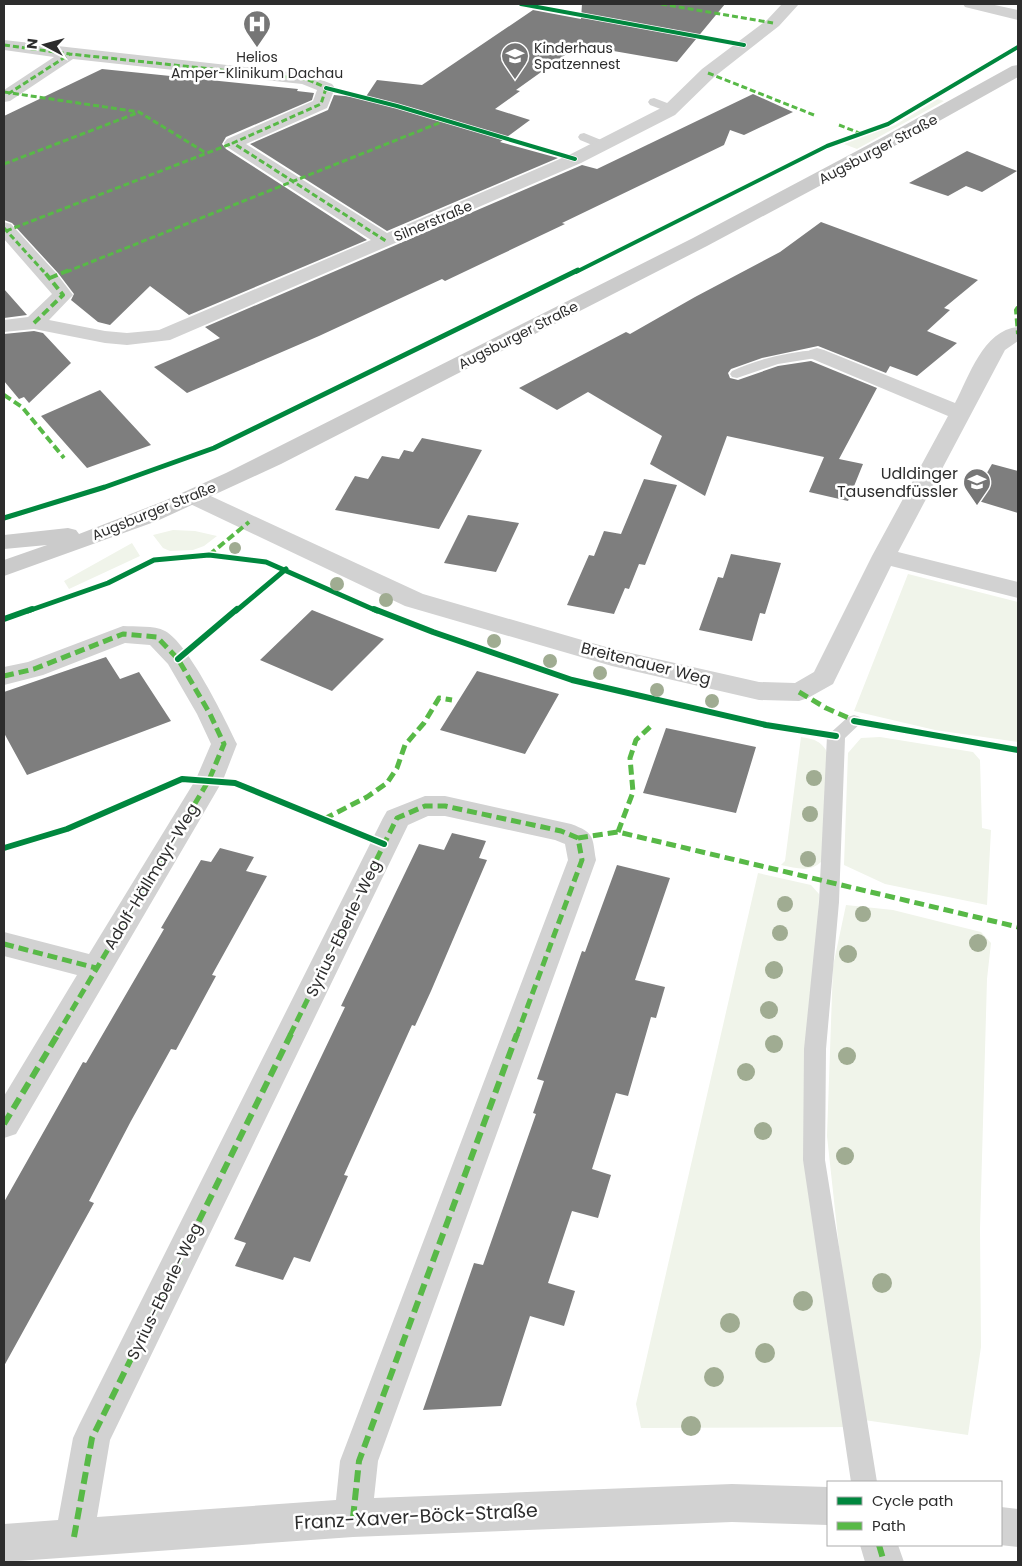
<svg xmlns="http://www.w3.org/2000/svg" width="1022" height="1566" viewBox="0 0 1022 1566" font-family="Poppins,sans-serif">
<rect width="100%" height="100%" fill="#fff"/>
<path fill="#f0f4ea" d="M 938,99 L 944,101 L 857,149 L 844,144 L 895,125 Z
M 173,530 L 195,531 L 217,536 L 204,546 L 193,550 L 170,551 L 163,548 L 153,535 Z
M 132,543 L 140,556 L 69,589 L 64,581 Z
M 908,574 L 1018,602 L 1018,742 L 935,730 L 854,711 Z
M 801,737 C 814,739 822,741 828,754 L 822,861 C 810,873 797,868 781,865 L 785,861 Z
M 880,737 L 973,752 L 980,760 L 982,828 L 991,830 L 987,905 L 885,884 L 844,865 L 848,753 L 861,738 Z
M 758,873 L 811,885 L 819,894 L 814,1160 L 854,1427 L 641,1428 L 636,1404 Z
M 846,905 L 893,910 L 981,932 L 991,943 L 987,979 L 980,1229 L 981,1347 L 968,1435 L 864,1420 L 839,1247 L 827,1136 L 833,966 Z"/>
<path fill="#7e7e7e" d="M 582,4 L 725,4 L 677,62 L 579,45 L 516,90 L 520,91 L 495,109 L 530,120 L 500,142 L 558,158 L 387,231 L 250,144 L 328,110 L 334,95 L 365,98 L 377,80 L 422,85 L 533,10 L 581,19 Z
M 102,69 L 298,89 L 297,91 L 314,93 L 312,100 L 226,137 L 222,144 L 226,149 L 367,240 L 189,315 L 150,286 L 110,325 L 98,322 L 71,300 L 74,294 L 58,273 L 12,223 L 4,220 L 4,116 Z
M 753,94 L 793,112 L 744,135 L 730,130 L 724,145 L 562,223 L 565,224 L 445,281 L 442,279 L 319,336 L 187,393 L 154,367 L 220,338 L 205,327 L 582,165 L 597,169 Z
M 967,151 L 1017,171 L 982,192 L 966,186 L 948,196 L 909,183 Z
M 821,222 L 978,280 L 944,308 L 950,310 L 927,331 L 957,343 L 917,376 L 890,366 L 886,373 L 818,346 L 762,358 L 731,369 L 728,373 L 730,378 L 738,380 L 778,366 L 811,361 L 877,388 L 839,459 L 863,464 L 848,501 L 809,492 L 824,457 L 727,436 L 705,496 L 650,464 L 662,436 L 588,392 L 557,410 L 519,388 L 626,332 L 630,334 L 695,297 L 780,252 Z
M 4,289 L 27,315 L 4,318 Z
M 34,331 L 43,333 L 71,363 L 29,403 L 24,397 L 19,399 L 4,381 L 4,334 Z
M 100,390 L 151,445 L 87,468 L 41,416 Z
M 422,438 L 482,450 L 439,529 L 335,510 L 355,476 L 368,479 L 382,456 L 399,459 L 404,450 L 413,452 Z
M 992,464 L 1018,471 L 1018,513 L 972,499 Z
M 644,479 L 677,485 L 645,565 L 639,564 L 629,589 L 625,588 L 614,614 L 567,605 L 589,555 L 594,556 L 604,531 L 621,534 Z
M 468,515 L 519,523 L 496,572 L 444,563 Z
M 731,554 L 781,563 L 765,614 L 760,613 L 752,641 L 699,630 L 718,577 L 723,578 Z
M 312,610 L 384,639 L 332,691 L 260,660 Z
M 106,657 L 120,679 L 139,672 L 171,721 L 27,775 L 4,733 L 4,692 Z
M 477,671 L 559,694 L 525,754 L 440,730 Z
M 666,728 L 756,747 L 736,813 L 643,793 Z
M 452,833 L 486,841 L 479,858 L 487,860 L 431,991 L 415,1026 L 412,1025 L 344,1175 L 348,1176 L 310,1262 L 294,1257 L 283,1280 L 235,1266 L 246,1243 L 234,1239 L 345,1007 L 341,1006 L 419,844 L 444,850 Z
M 220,848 L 254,857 L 246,871 L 267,876 L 212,975 L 216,976 L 176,1050 L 171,1049 L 131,1121 L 89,1201 L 94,1203 L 4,1366 L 4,1202 L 83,1062 L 86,1063 L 164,929 L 161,928 L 201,860 L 211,862 Z
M 617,865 L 670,878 L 635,980 L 665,987 L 656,1018 L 651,1017 L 628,1096 L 616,1093 L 592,1169 L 611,1175 L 598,1218 L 572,1211 L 548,1283 L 575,1291 L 564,1326 L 530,1316 L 501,1406 L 423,1410 L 474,1263 L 483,1265 L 536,1114 L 533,1113 L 544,1081 L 537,1079 L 582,951 L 585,952 Z"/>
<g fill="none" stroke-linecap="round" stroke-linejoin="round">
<path fill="#d2d2d2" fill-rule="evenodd" d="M 654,98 L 675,106 L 677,109 L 671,113 L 650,105 L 648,102 L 650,99 Z
M 584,133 L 606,142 L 608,145 L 602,149 L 580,140 L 578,137 L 580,134 Z
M 817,350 L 822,351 L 824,354 L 822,357 L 778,364 L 737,378 L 732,377 L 730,374 L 732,371 C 759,359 787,352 817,350 Z
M 854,715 L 860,717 L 863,721 L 845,738 L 839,902 L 826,1049 L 825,1160 L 877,1482 L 851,1482 L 803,1160 L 804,1049 L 819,902 L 827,736 L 848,717 Z"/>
<path fill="#d2d2d2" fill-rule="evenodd" d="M 782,4 L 799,4 L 779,26 L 714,77 L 675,115 L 581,163 L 170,340 L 127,345 L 105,343 L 34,329 L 4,332 L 4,320 L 28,317 L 52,294 L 4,239 L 4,222 L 11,224 L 57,274 L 73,295 L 49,320 L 105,331 L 127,333 L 159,330 L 371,240 L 227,147 L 224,143 L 227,139 L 313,101 L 317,90 L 302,84 L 73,59 L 10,101 L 4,102 L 4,90 L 54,57 L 4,50 L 4,40 L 306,74 L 332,84 L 335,88 L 327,108 L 246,144 L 387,233 L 569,155 L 663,107 L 702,69 L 767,20 Z
M 963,4 L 990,4 L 1018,10 L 1018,20 L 965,7 Z
M 1018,327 L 1018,341 L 1005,350 L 898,552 L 1018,582 L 1018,598 L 891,566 L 833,684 L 808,698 L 799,701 L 759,700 L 612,666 L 405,606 L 186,502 L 182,497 L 186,492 L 194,490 L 202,492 L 423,594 L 613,649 L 759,682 L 795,683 L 814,672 L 872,556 L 948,416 L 810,358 L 806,354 L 810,350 L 817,348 L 824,350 L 955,403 C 969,377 983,330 1018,327 Z
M 123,626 C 135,627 154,625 165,631 C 188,643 225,719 237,744 L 223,780 L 16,1134 L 4,1138 L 4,1096 L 77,975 L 4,956 L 4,932 L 89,954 L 196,779 L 211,744 L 197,714 L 168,664 L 150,645 L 125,643 L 43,675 L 4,685 L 4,667 L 28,662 Z
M 425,796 L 445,796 L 571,824 C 595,833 592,836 596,860 L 378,1461 L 374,1498 L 732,1484 L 828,1487 L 828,1525 L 732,1522 L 353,1537 L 4,1562 L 4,1524 L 58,1520 L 73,1438 L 79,1425 L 383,818 L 387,811 ZM 428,816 L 445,816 L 555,840 L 565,844 L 568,860 L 340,1461 L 336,1500 L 97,1517 L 110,1440 L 408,825 Z
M 1001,1507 L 1018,1509 L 1018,1547 L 1000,1545 Z
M 860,1545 L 898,1545 L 904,1562 L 865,1562 Z"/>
<path fill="#cbcbcb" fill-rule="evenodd" d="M 1018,65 L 1018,77 L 898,144 L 707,246 L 281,464 L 157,521 L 4,576 L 4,560 L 47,545 L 4,549 L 4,535 L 68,528 L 76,530 L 79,534 L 164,501 L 226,473 L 693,238 L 885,136 L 1012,66 Z"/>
<path stroke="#58b947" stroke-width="3" stroke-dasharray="6 3" stroke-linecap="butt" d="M 661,4 L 773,23
M 4,45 L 70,54 L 306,79 L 330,89
M 708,73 L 814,115
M 326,88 L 321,104 L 233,143 L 386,241
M 4,92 L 139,112 L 206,153
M 8,94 L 70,54
M 839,125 L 862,134
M 4,164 L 137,113
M 4,228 L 44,272
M 6,231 L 233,143
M 66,272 L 444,121"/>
<path stroke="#58b947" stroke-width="4" stroke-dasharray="8 4" stroke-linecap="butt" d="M 50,278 L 69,270
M 1018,307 L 1016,310 L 1018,334
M 34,323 L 63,295 L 43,270
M 4,395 L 22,407 L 64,458
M 209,555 L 249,522"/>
<path stroke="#58b947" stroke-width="5" stroke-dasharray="10 5" stroke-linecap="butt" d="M 4,676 L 34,669 L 123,634 L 157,637 L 178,659 L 210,714 L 224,744 L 209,780 L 57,1035
M 799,692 L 826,708 L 858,722
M 324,819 L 367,797 L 387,783 L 397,768 L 405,745 L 424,723 L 439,698 L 452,700
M 618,832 L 633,792 L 630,758 L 636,740 L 651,726
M 578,838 L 618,832 L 1018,927
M 4,944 L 96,968
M 290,1035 L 397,818 L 425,806 L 445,806 L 561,831 L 578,838 L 582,860 L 517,1035"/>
<path stroke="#58b947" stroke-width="6" stroke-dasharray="12 6" stroke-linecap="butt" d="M 4,1124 L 58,1034
M 353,1518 L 359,1461 L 517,1034
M 74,1537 L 92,1438 L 291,1034
M 879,1545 L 884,1562"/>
<g stroke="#fff" stroke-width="5.5">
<path id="cycleway-far2" d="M 521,4 L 744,45
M 326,88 L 397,106 L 575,159
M 576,272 L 827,146 L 888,124 L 1018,47"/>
</g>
<g stroke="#fff" stroke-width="8">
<path id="cycleway-far1" d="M 4,518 L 105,487 L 214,448 L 578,270
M 28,611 L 108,583 L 154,560 L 209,555 L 266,562 L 377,611
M 236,611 L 286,569"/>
</g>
<g stroke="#fff" stroke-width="9">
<path id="cycleway" d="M 374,609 L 433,632 L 572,680 L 766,725 L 836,736
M 4,619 L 32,609
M 178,659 L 237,609
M 854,721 L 1018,750
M 4,848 L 67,829 L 182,779 L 235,783 L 384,844"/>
</g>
<use href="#cycleway-far2" stroke="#00873e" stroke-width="4"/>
<use href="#cycleway-far1" stroke="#00873e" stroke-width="5"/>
<use href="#cycleway" stroke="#00873e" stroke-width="6"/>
</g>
<g fill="#a0ac92">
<circle cx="235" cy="548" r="6"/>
<circle cx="337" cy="584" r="7"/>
<circle cx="386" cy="600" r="7"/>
<circle cx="494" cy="641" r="7"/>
<circle cx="550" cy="661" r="7"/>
<circle cx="600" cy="673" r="7"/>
<circle cx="657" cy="690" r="7"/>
<circle cx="712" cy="701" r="7"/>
<circle cx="814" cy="778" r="8"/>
<circle cx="810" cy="814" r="8"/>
<circle cx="808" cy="859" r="8"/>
<circle cx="785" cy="904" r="8"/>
<circle cx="863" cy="914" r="8"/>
<circle cx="780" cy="933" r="8"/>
<circle cx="978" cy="943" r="9"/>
<circle cx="848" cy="954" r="9"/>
<circle cx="774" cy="970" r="9"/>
<circle cx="769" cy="1010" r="9"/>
<circle cx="774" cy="1044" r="9"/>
<circle cx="847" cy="1056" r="9"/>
<circle cx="746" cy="1072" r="9"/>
<circle cx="763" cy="1131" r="9"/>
<circle cx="845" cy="1156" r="9"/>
<circle cx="882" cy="1283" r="10"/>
<circle cx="803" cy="1301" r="10"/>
<circle cx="730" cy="1323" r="10"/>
<circle cx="765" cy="1353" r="10"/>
<circle cx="714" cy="1377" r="10"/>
<circle cx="691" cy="1426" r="10"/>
</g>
<defs>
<g id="hospital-pin" transform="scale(1.4375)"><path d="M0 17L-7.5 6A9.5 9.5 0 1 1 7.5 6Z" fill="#767676" stroke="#fff"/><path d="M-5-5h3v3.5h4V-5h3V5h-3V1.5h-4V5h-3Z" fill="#fff"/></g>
<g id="school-pin" transform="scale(1.4375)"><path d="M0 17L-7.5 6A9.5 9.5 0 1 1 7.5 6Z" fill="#767676" stroke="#fff"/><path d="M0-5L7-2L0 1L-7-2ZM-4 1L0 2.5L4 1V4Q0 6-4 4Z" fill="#fff"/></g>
</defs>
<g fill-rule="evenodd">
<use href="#hospital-pin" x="257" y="24"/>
<use href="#school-pin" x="515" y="56"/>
<use href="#school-pin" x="977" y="482"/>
</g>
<g text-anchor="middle" stroke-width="5" stroke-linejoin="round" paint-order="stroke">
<g font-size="14" fill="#2d2d2d" stroke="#fff" text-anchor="start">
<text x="534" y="53">Kinderhaus<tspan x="534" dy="16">Spatzennest</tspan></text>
<text x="257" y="62" text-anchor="middle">Helios<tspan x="257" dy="16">Amper-Klinikum Dachau</tspan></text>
</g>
<g font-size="14" fill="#2d2d2d" stroke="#fff">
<text transform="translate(878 149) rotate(-28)" y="5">Augsburger Straße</text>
<text transform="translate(433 221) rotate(-23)" y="5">Silnerstraße</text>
<text transform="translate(518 335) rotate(-27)" y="5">Augsburger Straße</text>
<text transform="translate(154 511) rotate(-22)" y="5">Augsburger Straße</text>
</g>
<g font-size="16" fill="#2d2d2d" stroke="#fff" text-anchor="end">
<text x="958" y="479">Udldinger<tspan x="958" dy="18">Tausendfüssler</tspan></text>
</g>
<g font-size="16" fill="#2d2d2d" stroke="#fff">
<text transform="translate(646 663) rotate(14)" y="6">Breitenauer Weg</text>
<text transform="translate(151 876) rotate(-59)" y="6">Adolf-Hällmayr-Weg</text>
<text transform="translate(343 928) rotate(-64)" y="6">Syrius-Eberle-Weg</text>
<text transform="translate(164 1291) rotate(-64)" y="6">Syrius-Eberle-Weg</text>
</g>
<g font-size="19" fill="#2d2d2d" stroke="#fff">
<text transform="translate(416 1516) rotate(-3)" y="7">Franz-Xaver-Böck-Straße</text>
</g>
</g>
<rect width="1022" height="1566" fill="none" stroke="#2d2d2d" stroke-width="10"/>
<rect x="827" y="1481" width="175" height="65" fill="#ffffff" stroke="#ababab"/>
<rect x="837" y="1497" width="25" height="8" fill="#00873e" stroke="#ababab"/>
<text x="872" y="1506" font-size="15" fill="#2d2d2d">Cycle path</text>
<rect x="837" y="1522" width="25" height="8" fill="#58b947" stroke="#ababab"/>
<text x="872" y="1531" font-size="15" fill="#2d2d2d">Path</text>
<g transform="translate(45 45) rotate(276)" stroke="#ffffff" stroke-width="4" paint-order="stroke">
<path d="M0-4L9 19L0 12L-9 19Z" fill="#2d2d2d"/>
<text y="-8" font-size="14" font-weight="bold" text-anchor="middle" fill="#2d2d2d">N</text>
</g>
</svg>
